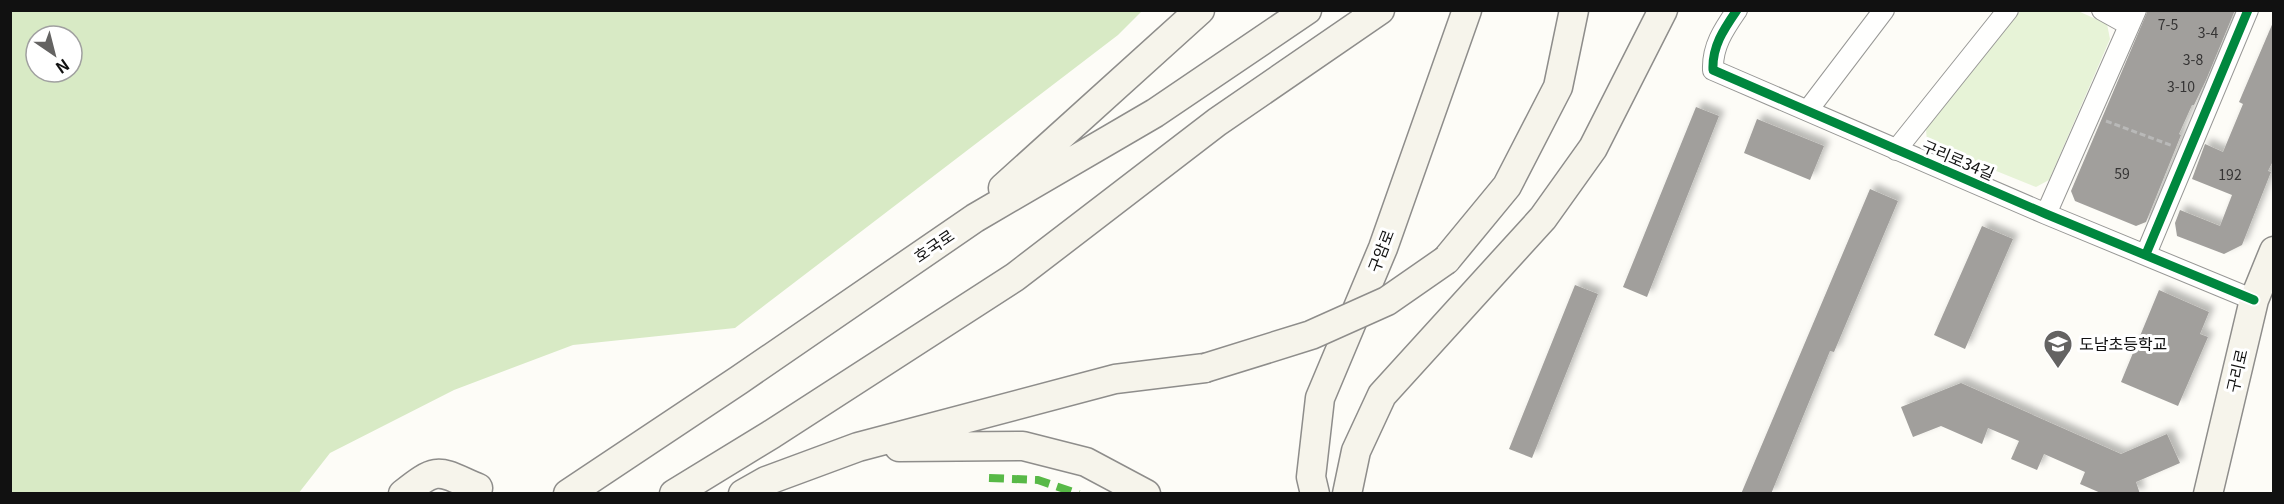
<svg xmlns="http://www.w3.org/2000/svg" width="2284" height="504" viewBox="0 0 2284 504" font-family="Georgia,'Noto Sans KR',serif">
<defs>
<filter id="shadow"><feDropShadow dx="5.5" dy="-5.5" stdDeviation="3" flood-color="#0004"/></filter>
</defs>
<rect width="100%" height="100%" fill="#fdfcf7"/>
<path fill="#e7f3d7" d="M 2020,11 L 2078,11 L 2107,24 L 2110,39 L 2049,180 L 2036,187 L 1927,143 L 1926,128 Z"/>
<path fill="#d8eac5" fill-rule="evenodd" d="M 10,11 L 11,10 L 1142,11 L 1118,35 L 735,328 L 573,345 L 454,390 L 330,453 L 298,494 L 11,493 ZM 36,36 L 72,36 L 72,72 L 36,72 Z"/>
<path fill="#a19f9c" filter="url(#shadow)" d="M 2148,10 L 2235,10 L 2206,80 L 2194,105 L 2192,105 L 2179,134 L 2181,135 L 2146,222 L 2136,226 L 2075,201 L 2071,191 Z
M 2274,20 L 2274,159 L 2268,171 L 2271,172 L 2242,245 L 2224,254 L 2177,236 L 2175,223 L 2180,210 L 2220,226 L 2232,195 L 2192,179 L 2205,144 L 2223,152 L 2243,104 L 2239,102 Z
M 1696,107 L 1719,116 L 1647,297 L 1623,287 Z
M 1757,119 L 1824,146 L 1810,180 L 1744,153 Z
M 1870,189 L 1898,201 L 1834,352 L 1830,351 L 1771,494 L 1741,494 Z
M 1982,226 L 2013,239 L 1965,349 L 1934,335 Z
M 1575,285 L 1598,294 L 1532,458 L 1509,449 Z
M 2159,290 L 2209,312 L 2200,334 L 2208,337 L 2178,406 L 2121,382 Z
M 1961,383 L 2121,454 L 2167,434 L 2180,463 L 2136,482 L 2140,494 L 2103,494 L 2080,484 L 2085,472 L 2044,454 L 2037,470 L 2011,459 L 2019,441 L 1988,428 L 1982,444 L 1941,426 L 1913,437 L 1901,407 Z"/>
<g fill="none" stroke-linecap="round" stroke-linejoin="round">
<g stroke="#979795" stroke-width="22">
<path id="street" d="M 1737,10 C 1724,29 1712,46 1713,70 L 2046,214 L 2254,300
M 2102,10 L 2129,25
M 1808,110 L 1884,10
M 1896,150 L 2008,10
M 2046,214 L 2136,10
M 2146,254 L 2248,10"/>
</g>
<g stroke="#8e8d8b" stroke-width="31">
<path id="secondary" d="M 1003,188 L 1200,10
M 1446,260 L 1507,186 L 1558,87 L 1574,10
M 899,447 L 1023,446 L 1086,462 L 1146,494
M 403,494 C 439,465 438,471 478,488
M 568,494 L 739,380 L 975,218 L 1155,113 L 1307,10
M 674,494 L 772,434 L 1015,277 L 1217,122 L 1380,10
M 743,494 L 766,481 L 858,447 L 1115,379 L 1205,368
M 1315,494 L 1311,477 L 1320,398 L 1383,248 L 1467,10
M 1347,494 L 1356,451 L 1382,395 L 1543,218 L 1593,148 L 1663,10
M 2208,494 L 2254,300 L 2274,251"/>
</g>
<path stroke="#b9b9b8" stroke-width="3" stroke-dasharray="6 3" stroke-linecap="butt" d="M 2106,121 L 2173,146"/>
<use href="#street" stroke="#fffffe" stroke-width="20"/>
<use href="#secondary" stroke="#f6f4eb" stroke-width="28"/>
<g stroke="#8e8d8b" stroke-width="31" stroke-linecap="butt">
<path id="secondary-bridge" d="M 1205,368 L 1311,335 L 1387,301 L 1446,260"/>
</g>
<use href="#secondary-bridge" stroke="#f6f4eb" stroke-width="28"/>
<path stroke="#58b947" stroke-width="8" stroke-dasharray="15 8" stroke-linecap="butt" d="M 989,478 L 1038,480 L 1079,494"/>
<g stroke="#fff" stroke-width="13">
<path id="cycleway" d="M 1737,10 C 1724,29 1712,46 1713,70 L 2046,214 L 2254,300
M 2146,254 L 2248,10"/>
</g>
<use href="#cycleway" stroke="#00873e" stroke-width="9"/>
</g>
<defs>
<g id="school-pin" transform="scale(1.5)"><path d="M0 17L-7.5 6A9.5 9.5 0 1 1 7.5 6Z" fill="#646362" stroke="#fff"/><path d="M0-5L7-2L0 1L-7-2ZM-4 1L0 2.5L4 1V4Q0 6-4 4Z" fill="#fff"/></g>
</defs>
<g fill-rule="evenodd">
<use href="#school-pin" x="2058" y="344"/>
</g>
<g text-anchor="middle" stroke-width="6" stroke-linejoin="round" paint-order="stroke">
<g font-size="14" fill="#353434">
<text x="2168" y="30">7-5</text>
<text x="2208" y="38">3-4</text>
<text x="2193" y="65">3-8</text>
<text x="2181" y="92">3-10</text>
<text x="2122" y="179">59</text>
<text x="2230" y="180">192</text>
</g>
<g font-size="16" fill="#111" stroke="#fff">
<text transform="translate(1958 160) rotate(23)" y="6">구리로34길</text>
<text transform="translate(934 246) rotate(-34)" y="6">호국로</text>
<text transform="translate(1381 251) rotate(-69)" y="6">구암로</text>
<text transform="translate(2237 371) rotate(-77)" y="6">구리로</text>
</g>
<g font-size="16" fill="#111" stroke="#fff" text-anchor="start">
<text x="2079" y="350">도남초등학교</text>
</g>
</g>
<rect width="2284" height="504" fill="none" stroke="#111111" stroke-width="24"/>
<g transform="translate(54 54) rotate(145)"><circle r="28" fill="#ffffff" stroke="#a0a0a0" stroke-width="1.5"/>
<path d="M0-4.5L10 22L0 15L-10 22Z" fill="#646362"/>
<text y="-9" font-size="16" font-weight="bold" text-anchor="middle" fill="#111111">N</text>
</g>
</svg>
